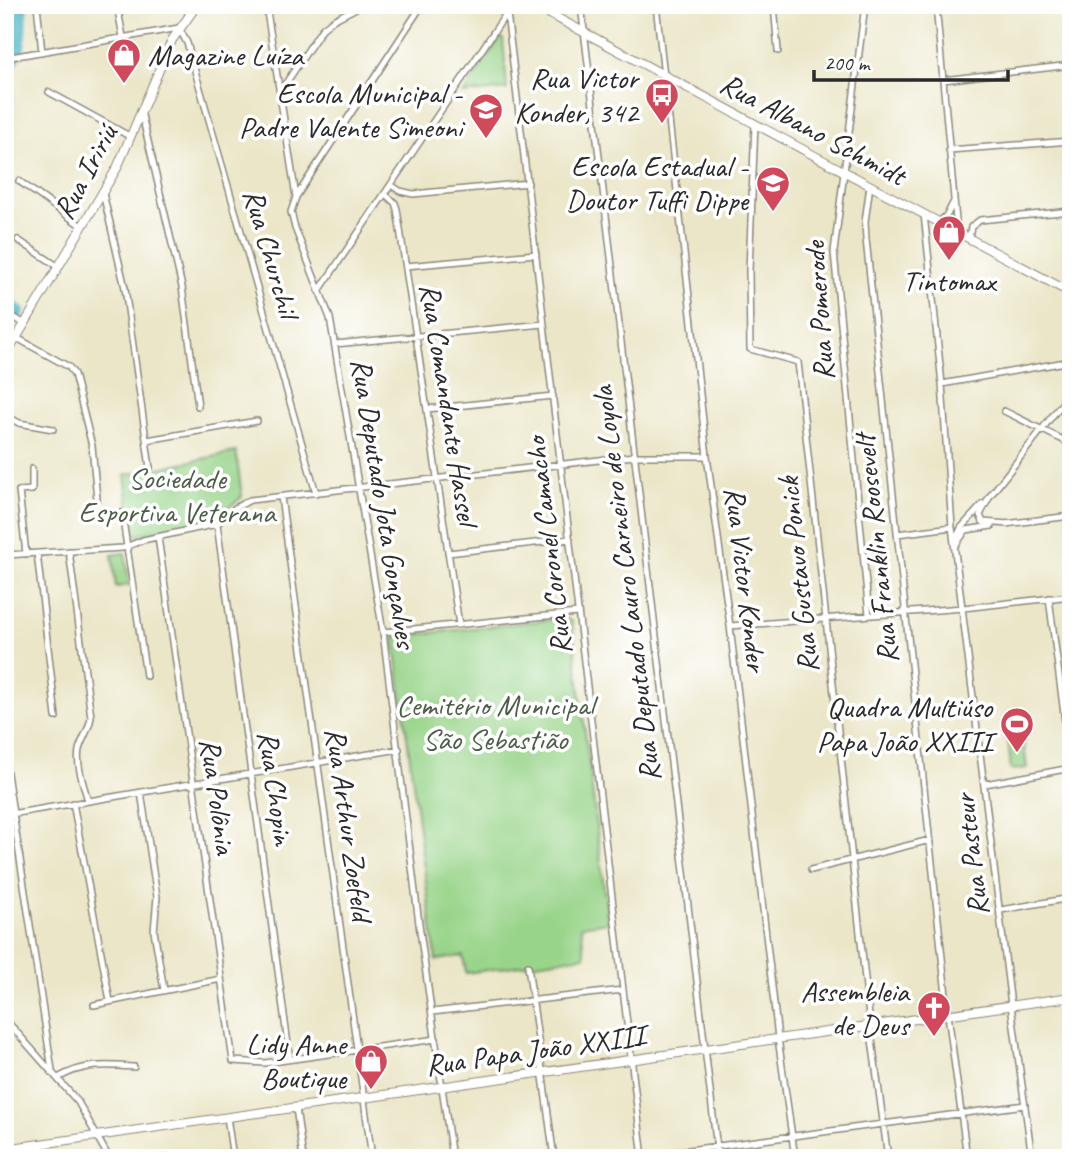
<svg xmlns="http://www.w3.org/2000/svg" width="1076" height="1163" viewBox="0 0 1076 1163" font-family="Caveat,sans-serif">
<rect width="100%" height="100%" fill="#fff"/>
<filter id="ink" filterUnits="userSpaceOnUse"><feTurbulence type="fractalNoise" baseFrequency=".0143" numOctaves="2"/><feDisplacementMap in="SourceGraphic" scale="14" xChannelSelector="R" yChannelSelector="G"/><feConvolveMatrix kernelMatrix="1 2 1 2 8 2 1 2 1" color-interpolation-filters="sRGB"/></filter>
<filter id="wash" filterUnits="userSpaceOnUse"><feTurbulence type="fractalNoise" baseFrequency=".00686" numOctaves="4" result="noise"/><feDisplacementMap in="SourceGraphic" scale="28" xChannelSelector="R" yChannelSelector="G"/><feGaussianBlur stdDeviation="1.57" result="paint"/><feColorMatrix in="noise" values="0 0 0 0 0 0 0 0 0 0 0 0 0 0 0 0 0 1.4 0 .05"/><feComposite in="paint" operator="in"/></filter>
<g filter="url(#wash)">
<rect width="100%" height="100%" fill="#ebe6c8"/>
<path fill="#98d489" stroke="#62805a" stroke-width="2" d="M 500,38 L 503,39 L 507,89 L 463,94 Z
M 236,452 L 242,497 L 215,518 L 133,536 L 125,475 Z
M 125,553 L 129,585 L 116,587 L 112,555 Z
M 566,618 L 572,622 L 573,632 L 608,922 L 581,926 L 585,956 L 466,973 L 463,956 L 436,960 L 394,637 Z
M 1023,739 L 1027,768 L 1011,770 L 1008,740 Z"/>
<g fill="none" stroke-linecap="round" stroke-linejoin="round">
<path stroke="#46b1c3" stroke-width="12" d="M 5,170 L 9,68 L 19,49 L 22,5
M 5,299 L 19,312"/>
</g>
</g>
<g filter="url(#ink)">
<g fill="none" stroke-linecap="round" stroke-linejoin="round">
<g stroke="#8b887a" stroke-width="8">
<path id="minor" d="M 37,5 L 42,52
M 117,5 L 123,37
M 187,5 L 188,15
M 266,5 L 296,197
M 422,5 L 296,197 L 291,212 L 295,228 L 330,318 L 383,632 L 419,924 L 452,1158
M 581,5 L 718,1158
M 656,5 L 707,456 L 730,626 L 778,1038 L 795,1158
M 774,5 L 778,51
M 865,5 L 834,252 L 869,615
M 936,5 L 957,231
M 937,10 L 974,5
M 507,13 L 643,1158
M 5,58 L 179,28 L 187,43 L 316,493
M 943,80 L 1071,65
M 49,92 L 131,137
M 280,92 L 322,29 L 333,20 L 356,8
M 141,111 L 182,287 L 198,406
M 755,124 L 749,270 L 750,349 L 798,362 L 870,1025 L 888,1158
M 949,150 L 1071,141
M 19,181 L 83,227
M 391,185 L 400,191 L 413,194 L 528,183
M 870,185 L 865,222 L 866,239 L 948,1014 L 967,1158
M 103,193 L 125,288 L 150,468
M 385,194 L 395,203 L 397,209 L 459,625
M 924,214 L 942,384 L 952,527 L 1011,1005 L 1032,1158
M 939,222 L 947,215 L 953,203
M 969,238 L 971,227 L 980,220 L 1071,211
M 18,240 L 59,267
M 406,266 L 536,254
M 319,291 L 512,5
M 5,312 L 25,324
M 17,338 L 69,367 L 74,374 L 92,446 L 97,499
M 335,344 L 544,324
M 942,384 L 1071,361
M 427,409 L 553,396
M 1004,411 L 1071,444
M 5,415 L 19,423 L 53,429
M 147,440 L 257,421
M 281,497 L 372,1158
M 122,513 L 146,676
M 217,524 L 290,1059
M 1005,524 L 1071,516
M 1008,524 L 983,522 L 980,515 L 990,496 L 1071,392
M 897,534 L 952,527
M 158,537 L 233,1061 L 265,1063 L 436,1039
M 955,540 L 961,528 L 983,504
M 955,546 L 966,530 L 992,526
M 69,551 L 91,717 C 89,731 82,738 79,750 C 76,765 84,786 88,801
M 37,553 L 56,717
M 448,553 L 570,539
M 26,554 L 19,491 L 32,490 L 32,469
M 5,555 L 123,548 L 143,540 L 217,524 L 235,508 L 250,500 L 634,456 L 707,456
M 1049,598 L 1071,768
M 730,626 L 963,608 L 1071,596
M 383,632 L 578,613
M 5,760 L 52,1070
M 985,784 L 1071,768
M 141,792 L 157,897 L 154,931 L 164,990
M 73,803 L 110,1001
M 5,815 L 399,749
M 811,870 L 930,840
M 1001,910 L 1071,898
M 528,966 L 554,1158
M 94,1005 L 221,979
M 432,1012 L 623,990
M 5,1019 L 78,1102 L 109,1158
M 58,1078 C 83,1063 106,1065 134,1067
M 296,1108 L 303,1158
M 227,1117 L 233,1158
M 629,1158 L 1025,1105"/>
</g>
<g stroke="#8b887a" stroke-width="10">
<path id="primary" d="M 533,5 L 1071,293
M 5,357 L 117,168 L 172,40 L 197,5
M 5,1149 L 1071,997"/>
</g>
<use href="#minor" stroke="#fff" stroke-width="5"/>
<use href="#primary" stroke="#fff" stroke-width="8"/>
</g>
</g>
<defs>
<g id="shop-pin" transform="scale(1.75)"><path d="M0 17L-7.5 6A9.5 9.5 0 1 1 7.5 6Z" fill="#d1495b" stroke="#fff"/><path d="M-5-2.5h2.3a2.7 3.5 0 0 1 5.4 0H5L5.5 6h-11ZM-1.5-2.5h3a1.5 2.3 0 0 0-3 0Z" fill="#fff"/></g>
<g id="bus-pin" transform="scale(1.75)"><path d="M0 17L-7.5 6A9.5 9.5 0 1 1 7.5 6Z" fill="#d1495b" stroke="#fff"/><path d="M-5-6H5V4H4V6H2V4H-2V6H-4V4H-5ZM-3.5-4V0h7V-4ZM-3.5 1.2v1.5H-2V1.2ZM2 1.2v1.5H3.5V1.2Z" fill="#fff"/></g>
<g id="school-pin" transform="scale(1.75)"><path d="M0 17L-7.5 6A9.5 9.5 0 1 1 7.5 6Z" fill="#d1495b" stroke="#fff"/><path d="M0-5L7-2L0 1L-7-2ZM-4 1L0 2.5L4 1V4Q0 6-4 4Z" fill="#fff"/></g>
<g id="stadium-pin" transform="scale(1.75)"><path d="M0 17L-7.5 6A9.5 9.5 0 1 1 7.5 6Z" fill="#d1495b" stroke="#fff"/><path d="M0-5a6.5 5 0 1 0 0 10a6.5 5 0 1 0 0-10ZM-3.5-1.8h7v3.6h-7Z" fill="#fff"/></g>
<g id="church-pin" transform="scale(1.75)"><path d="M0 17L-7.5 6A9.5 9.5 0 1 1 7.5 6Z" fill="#d1495b" stroke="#fff"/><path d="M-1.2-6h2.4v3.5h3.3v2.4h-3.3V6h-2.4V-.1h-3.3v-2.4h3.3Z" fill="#fff"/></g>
</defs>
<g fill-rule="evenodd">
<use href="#shop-pin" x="124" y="55"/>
<use href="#bus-pin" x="662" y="95"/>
<use href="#school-pin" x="486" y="110"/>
<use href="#school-pin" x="773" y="183"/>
<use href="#shop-pin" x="949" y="232"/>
<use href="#stadium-pin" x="1017" y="724"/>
<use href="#church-pin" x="934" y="1008"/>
<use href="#shop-pin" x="371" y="1061"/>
</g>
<g text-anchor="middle" stroke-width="7" stroke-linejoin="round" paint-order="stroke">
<g font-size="30" fill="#2b2b2b" stroke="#fff" text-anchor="end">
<text x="148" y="65" text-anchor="start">Magazine Luíza</text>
<text x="638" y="88">Rua Victor<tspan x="638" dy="34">Konder, 342</tspan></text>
<text x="462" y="103">Escola Municipal -<tspan x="462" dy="34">Padre Valente Simeoni</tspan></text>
<text x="748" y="176">Escola Estadual -<tspan x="748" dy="34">Doutor Tuffi Dippe</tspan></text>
<text x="949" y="291" text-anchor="middle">Tintomax</text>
<text x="992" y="717">Quadra Multiúso<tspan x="992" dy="34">Papa João XXIII</tspan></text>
<text x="909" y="1001">Assembleia<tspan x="909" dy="34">de Deus</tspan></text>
<text x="346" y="1054">Lidy Anne<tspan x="346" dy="34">Boutique</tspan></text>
</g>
<g font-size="30" fill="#2b2b2b" stroke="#fff">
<text transform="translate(813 129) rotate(28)" y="10">Rua Albano Schmidt</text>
<text transform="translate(85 172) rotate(-62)" y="10">Rua Iririú</text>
<text transform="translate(271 253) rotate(74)" y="10">Rua Churchil</text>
<text transform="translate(819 311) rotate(-94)" y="10">Rua Pomerode</text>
<text transform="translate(449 404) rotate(81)" y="10">Rua Comandante Hassel</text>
<text transform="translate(384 503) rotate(81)" y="10">Rua Deputado Jota Gonçalves</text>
<text transform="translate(548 546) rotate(-97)" y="10">Rua Coronel Camacho</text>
<text transform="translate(876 549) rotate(-96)" y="10">Rua Franklin Roosevelt</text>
<text transform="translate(798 575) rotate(-96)" y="10">Rua Gustavo Ponick</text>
<text transform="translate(746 579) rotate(83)" y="10">Rua Victor Konder</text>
<text transform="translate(626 584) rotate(-97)" y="10">Rua Deputado Lauro Carneiro de Loyola</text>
<text transform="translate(276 788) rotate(82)" y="10">Rua Chopin</text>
<text transform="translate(218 796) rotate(82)" y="10">Rua Polônia</text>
<text transform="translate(349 824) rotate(82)" y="10">Rua Arthur Zoefeld</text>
<text transform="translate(971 855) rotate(-97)" y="10">Rua Pasteur</text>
<text transform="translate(535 1050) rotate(-8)" y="10">Rua Papa João XXIII</text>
</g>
<g font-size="30" fill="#4c5e47" stroke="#fff">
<text x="177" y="488">Sociedade<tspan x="177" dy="34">Esportiva Veterana</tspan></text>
<text x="495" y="715">Cemitério Municipal<tspan x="495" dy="34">São Sebastião</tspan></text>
</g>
</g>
<rect width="1076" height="1163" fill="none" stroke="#fff" stroke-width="28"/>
<path d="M814 70v10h194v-10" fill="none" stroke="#2b2b2b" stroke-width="3.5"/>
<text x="824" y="70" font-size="21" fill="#2b2b2b" stroke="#ffffff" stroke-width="5" paint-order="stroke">200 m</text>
</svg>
